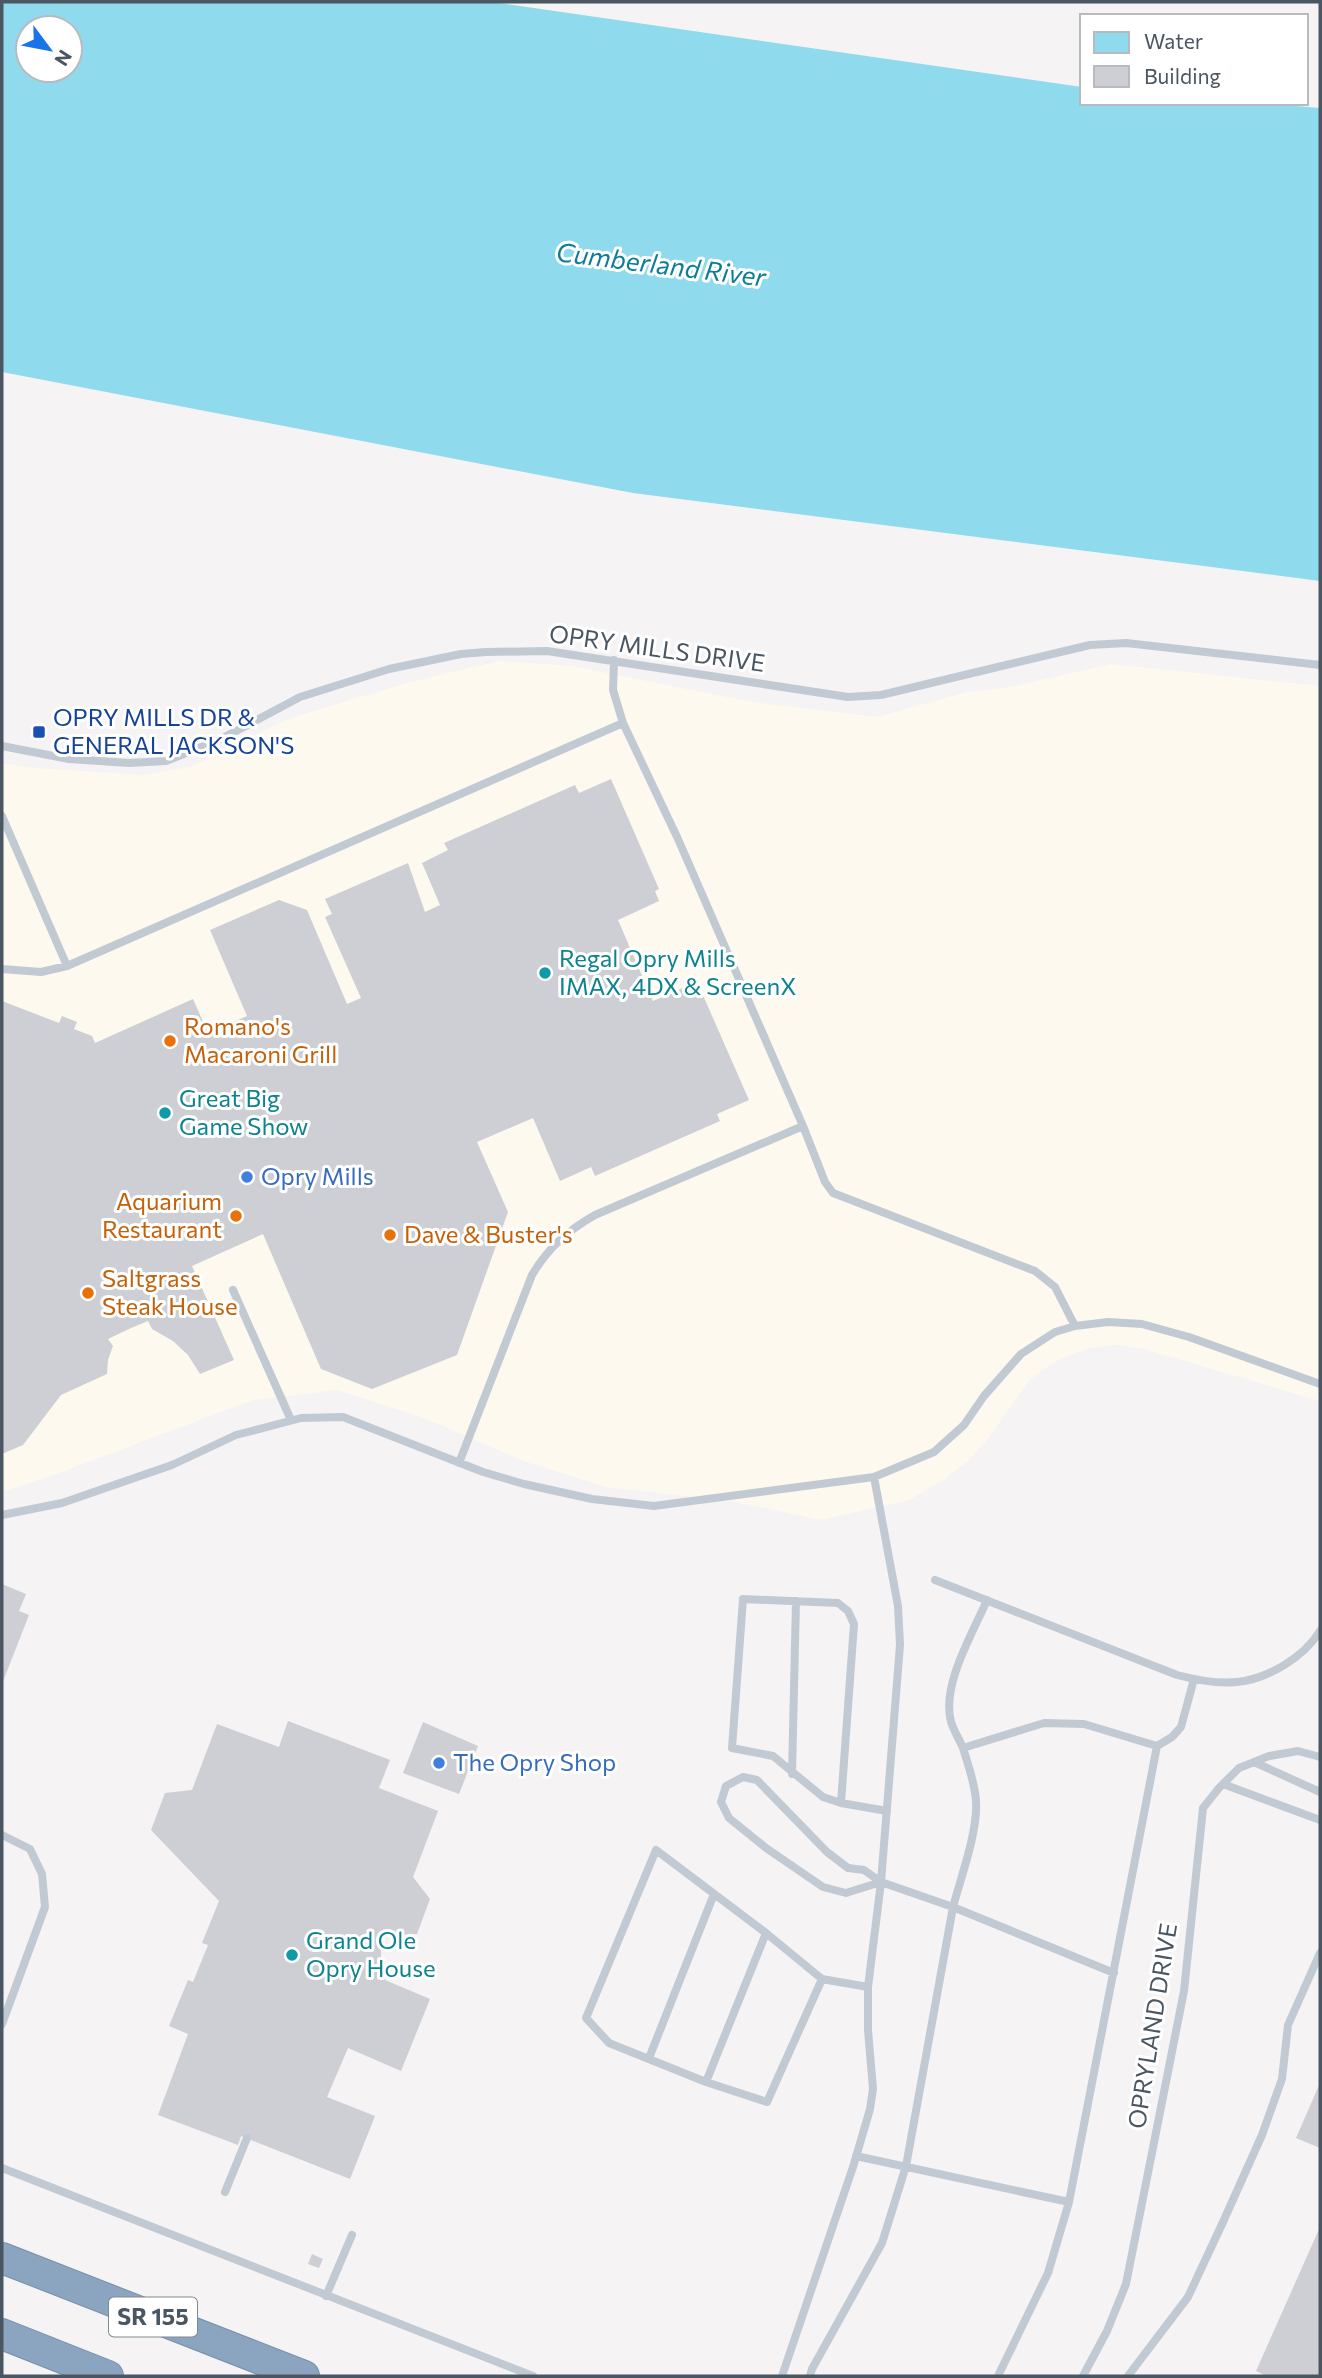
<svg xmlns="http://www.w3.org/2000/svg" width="1322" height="2378" viewBox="0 0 1322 2378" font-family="Commissioner,sans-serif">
<rect width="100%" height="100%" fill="#f5f3f3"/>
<path fill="#fdf9ef" d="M 499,661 L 572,666 L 752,702 L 877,717 L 967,692 L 1010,687 L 1111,664 L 1320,686 L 1320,1401 L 1144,1349 L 1115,1345 L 1089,1348 L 1064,1357 L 1045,1368 L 1029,1381 L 986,1441 L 967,1462 L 943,1480 L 909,1500 L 821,1520 L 731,1501 L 606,1487 L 523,1461 L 422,1417 L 337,1390 L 253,1400 L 59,1473 L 2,1492 L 2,763 L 34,768 L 145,775 L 193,766 L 288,719 L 410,682 Z"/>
<path fill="#90daee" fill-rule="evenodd" d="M 2,2 L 492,2 L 1082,87 L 1082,103 L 1257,103 L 1320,108 L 1320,581 L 633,493 L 2,372 ZM 28,28 L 70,28 L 70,70 L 28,70 Z"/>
<path fill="#cdcfd5" d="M 611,779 L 659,889 L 655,891 L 659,901 L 618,920 L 653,1001 L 694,983 L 699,994 L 702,993 L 749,1100 L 717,1114 L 720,1121 L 595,1176 L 591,1167 L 560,1181 L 533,1118 L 477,1142 L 508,1212 L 457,1355 L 372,1389 L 321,1369 L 263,1234 L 192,1266 L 234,1360 L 200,1374 L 188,1355 L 173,1341 L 152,1329 L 148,1321 L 131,1328 L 108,1339 L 113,1346 L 108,1360 L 107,1374 L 61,1395 L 23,1445 L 2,1454 L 2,1001 L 59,1023 L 62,1016 L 77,1022 L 74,1029 L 92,1036 L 95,1043 L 193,999 L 208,1033 L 247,1016 L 210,930 L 279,900 L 307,910 L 347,1004 L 361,998 L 325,917 L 332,914 L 325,899 L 408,863 L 425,912 L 440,905 L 422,863 L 448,850 L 444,843 L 575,785 L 579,793 Z
M 2,1584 L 26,1594 L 19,1611 L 29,1615 L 2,1684 Z
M 288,1721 L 390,1760 L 379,1788 L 438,1811 L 413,1877 L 430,1899 L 417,1934 L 381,1936 L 381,1965 L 389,1970 L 385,1980 L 430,1999 L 401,2071 L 348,2048 L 327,2097 L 375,2116 L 350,2179 L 241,2136 L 238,2145 L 158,2115 L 188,2034 L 169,2026 L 188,1980 L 193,1982 L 208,1945 L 202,1943 L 219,1901 L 151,1830 L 165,1793 L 192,1790 L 217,1724 L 279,1747 Z
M 423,1722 L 478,1746 L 459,1794 L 403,1773 Z
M 1320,2083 L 1320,2148 L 1296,2138 Z
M 1320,2227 L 1320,2376 L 1267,2376 L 1256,2371 Z
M 312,2254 L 323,2259 L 319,2268 L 308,2264 Z"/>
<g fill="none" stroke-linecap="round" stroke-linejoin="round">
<g stroke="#7690ad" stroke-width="32">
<path id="motorway" d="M 2,2258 L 304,2376
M 2,2334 L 108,2376"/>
</g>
<path stroke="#c1cad2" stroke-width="8" d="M 2,746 L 69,759 L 129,763 L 166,761 L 219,740 L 300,697 L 389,669 L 461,654 L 486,652 L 547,651 L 848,697 L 881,695 L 1090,645 L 1126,643 L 1320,665
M 2,816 L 67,966
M 2,969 L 41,972 L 67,966 L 623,723
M 803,1126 L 825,1182 L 833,1193 L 1035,1271 L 1055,1287 L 1075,1326
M 233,1290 L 291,1420
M 459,1463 L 532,1275 C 548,1248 567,1231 595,1215 L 803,1126 L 678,839 L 623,723 L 613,690 L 614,660
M 2,1515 L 62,1503 L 172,1465 L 236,1435 L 301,1418 L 343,1417 L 483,1472 L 524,1484 L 592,1499 L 654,1506 L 874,1477 L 934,1452 L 964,1425 L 984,1396 L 1021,1354 L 1055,1332 L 1075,1326 L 1108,1322 L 1142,1324 L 1189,1337 L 1320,1384
M 935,1580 L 1177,1675 C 1196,1680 1217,1684 1237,1682 C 1268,1679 1304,1657 1320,1631
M 987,1600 C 973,1633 941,1685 951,1722 C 954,1731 959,1739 963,1748 L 1044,1723 L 1084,1724 L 1157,1746
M 963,1748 C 968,1765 975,1783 976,1801 C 978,1831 961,1877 953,1907 L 1114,1973
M 1254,1762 L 1320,1792
M 792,1774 L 796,1601
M 743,1777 L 757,1780 L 827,1852 L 848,1868 L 864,1870 L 881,1882 L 846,1893 L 823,1887 L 766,1848 L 729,1818 L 721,1802 L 726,1786 Z
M 1223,1784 L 1320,1820
M 841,1803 L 854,1624 L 848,1611 L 838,1603 L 743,1599 L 732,1748 L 773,1756 L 823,1797 L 841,1803 L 887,1811
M 2,1835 L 30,1849 L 42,1874 L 45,1907 L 2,2024
M 822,1979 L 767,2102 L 706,2082 L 609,2043 L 586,2018 L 656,1850 L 766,1933 L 822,1979 L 868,1987
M 649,2058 L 714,1894
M 706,2082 L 766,1933
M 856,2156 L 1069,2202 L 1048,2273 L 998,2376
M 2,2168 L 533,2376
M 225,2192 L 247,2138
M 1069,2202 L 1157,1746 L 1172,1737 L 1181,1727 L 1194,1679
M 326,2296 L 352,2235
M 782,2376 L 853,2167 L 870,2109 L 873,2089 L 868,2030 L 868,1987 L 881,1882
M 810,2376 L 812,2369 L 882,2243 L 906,2166 L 953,1907 L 881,1882 L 900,1645 L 898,1606 L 874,1477
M 1083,2376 L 1107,2331 L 1126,2284 L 1184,1991 L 1203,1808 L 1219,1788 L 1239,1768 L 1269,1756 L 1298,1751 L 1320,1757
M 1128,2376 L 1188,2297 L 1223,2222 L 1262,2135 L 1282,2079 L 1288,2025 L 1320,1953"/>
<use href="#motorway" stroke="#8ba5c1" stroke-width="30"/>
</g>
<rect fill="#1a4fb4" stroke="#fff" stroke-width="2.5" x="32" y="725" width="14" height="14" rx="3.5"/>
<g fill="#0f9aa8" stroke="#fff" stroke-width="2.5">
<circle cx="545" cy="973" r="7"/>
<circle cx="165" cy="1113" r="7"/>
<circle cx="292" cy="1955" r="7"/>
</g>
<g fill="#e8710a" stroke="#fff" stroke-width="2.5">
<circle cx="170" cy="1041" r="7"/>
<circle cx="236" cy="1216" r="7"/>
<circle cx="390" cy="1235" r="7"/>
<circle cx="88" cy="1293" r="7"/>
</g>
<g fill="#3f7fe0" stroke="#fff" stroke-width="2.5">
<circle cx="247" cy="1177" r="7"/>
<circle cx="439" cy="1763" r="7"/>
</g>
<g text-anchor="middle" stroke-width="6" stroke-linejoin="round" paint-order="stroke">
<rect fill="#fff" stroke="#808990" stroke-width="2" x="109" y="2297.5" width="88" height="39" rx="5"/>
<g font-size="23" font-weight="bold" fill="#4a5661">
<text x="153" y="2325">SR 155</text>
</g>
<g font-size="24" fill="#4a5661" stroke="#fff">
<text transform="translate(657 649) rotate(8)" y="8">OPRY MILLS DRIVE</text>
<text transform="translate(1153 2026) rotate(-81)" y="8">OPRYLAND DRIVE</text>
</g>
<g font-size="24" fill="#164399" stroke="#fff" text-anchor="start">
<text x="53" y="726">OPRY MILLS DR &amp;<tspan x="53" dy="28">GENERAL JACKSON'S</tspan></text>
</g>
<g font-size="24" fill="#0d838f" stroke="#fff" text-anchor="start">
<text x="559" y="967">Regal Opry Mills<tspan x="559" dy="28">IMAX, 4DX &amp; ScreenX</tspan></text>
<text x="179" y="1107">Great Big<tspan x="179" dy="28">Game Show</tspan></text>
<text x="306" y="1949">Grand Ole<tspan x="306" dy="28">Opry House</tspan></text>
</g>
<g font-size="24" fill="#c56008" stroke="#fff" text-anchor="start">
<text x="184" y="1035">Romano's<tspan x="184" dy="28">Macaroni Grill</tspan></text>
<text x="222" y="1210" text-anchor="end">Aquarium<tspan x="222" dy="28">Restaurant</tspan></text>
<text x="404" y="1243">Dave &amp; Buster's</text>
<text x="102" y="1287">Saltgrass<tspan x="102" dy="28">Steak House</tspan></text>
</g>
<g font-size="24" fill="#366cbe" stroke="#fff" text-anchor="start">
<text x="261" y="1185">Opry Mills</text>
<text x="453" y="1771">The Opry Shop</text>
</g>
<g font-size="26" font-style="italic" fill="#0c7c9b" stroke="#fff">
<text transform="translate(661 265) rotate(7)" y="9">Cumberland River</text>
</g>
</g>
<rect width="1322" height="2378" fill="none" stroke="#4a5661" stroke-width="7"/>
<rect x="1080" y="14" width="228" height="91" fill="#ffffff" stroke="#b7bbc0" stroke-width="2"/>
<rect x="1094" y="32" width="35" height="21" fill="#90daee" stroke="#b7bbc0" stroke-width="2"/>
<text x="1144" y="49" font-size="21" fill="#4a5661">Water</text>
<rect x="1094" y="66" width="35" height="21" fill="#cdcfd5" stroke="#b7bbc0" stroke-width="2"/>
<text x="1144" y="84" font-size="21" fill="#4a5661">Building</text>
<g transform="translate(49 49) rotate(122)"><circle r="33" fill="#ffffff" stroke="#b7bbc0" stroke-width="2"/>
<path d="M0-5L12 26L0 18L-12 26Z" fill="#1a73e8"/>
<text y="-10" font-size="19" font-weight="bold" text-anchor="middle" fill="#4a5661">N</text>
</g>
</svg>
